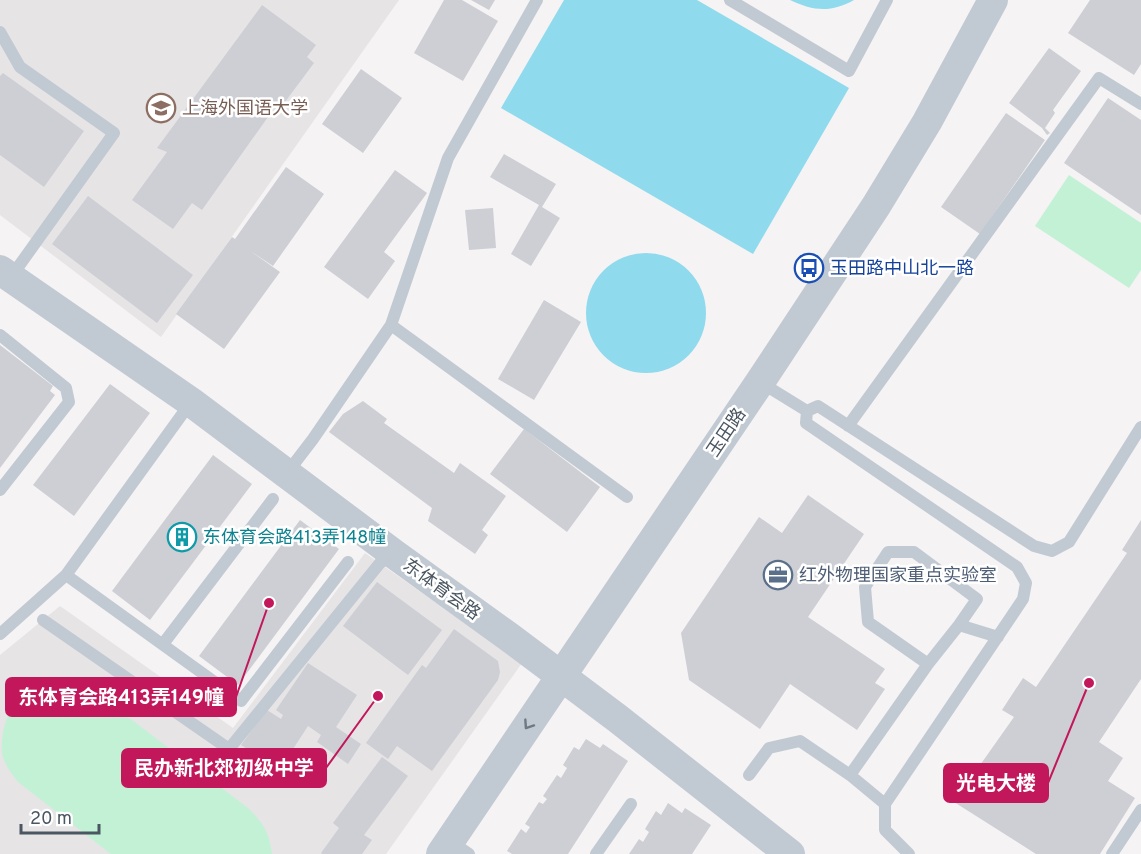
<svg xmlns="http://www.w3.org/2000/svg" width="1141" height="854" viewBox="0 0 1141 854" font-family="Overpass,'Noto Sans SC',sans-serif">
<rect width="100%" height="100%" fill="#f5f3f3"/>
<path fill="#e6e4e5" d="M 0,0 L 399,0 L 161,337 L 0,215 Z
M 365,553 L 522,663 L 386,854 L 0,854 L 0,655 L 60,606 L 233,728 Z"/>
<path fill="#c3f1d5" d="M 1069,175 L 1141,223 L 1141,270 L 1129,288 L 1035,226 Z
M 57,680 L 77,683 L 91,689 L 248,808 C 264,824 269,832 272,854 L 111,854 L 18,782 C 11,773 5,765 2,754 C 0,726 12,694 38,684 C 44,682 51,681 57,680 Z"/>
<path fill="#90daee" d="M 564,0 L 697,0 L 849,88 L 753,254 L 501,108 Z
M 790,0 L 854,0 C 831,13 813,11 790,0 Z
M586 313a60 60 0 1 1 120 0a60 60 0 1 1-120 0Z"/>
<path fill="#cdcfd5" d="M 444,0 L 462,0 L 498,21 L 463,81 L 414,53 Z
M 471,0 L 495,0 L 489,10 Z
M 1090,0 L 1141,0 L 1141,64 L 1134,75 L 1068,33 Z
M 262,5 L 316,45 L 307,57 L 314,63 L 279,110 L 275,107 L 202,210 L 192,203 L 173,229 L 132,200 L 167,152 L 157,148 Z
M 1049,48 L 1081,71 L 1053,110 L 1055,113 L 1045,128 L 1050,133 L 1047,135 L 1042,128 L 1009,103 Z
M 361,69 L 402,98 L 363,153 L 322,124 Z
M 3,73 L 84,131 L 44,187 L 0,155 L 0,76 Z
M 1108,98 L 1141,120 L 1141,215 L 1064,163 Z
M 1006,113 L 1045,140 L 980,234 L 941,207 Z
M 504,154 L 556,184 L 542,207 L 560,218 L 531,266 L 511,254 L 539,205 L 490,177 Z
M 286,167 L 324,194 L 273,266 L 249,250 L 280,272 L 224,349 L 176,314 L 232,237 L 235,239 Z
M 395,170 L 427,193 L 384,252 L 395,261 L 368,299 L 324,267 Z
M 88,196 L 193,275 L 157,323 L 52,244 Z
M 493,208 L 496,248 L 469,250 L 465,210 Z
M 544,300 L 581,322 L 534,400 L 498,379 Z
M 0,345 L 53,386 L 50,391 L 55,395 L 0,468 Z
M 110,384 L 150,413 L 74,516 L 33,485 Z
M 363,401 L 387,419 L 384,423 L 454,473 L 460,463 L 506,496 L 482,530 L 488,535 L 475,554 L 428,521 L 432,508 L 329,432 L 343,414 Z
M 524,429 L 600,487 L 567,532 L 490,474 Z
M 213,455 L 252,484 L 150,620 L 112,591 Z
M 808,495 L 864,534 L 808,617 L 885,669 L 875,683 L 885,689 L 857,730 L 790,684 L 760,729 L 689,680 L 681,633 L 759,517 L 782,533 Z
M 300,520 L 339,549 L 238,685 L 199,656 Z
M 1141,520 L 1141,679 L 1099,742 L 1123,758 L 1108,781 L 1135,798 L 1100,854 L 1036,854 L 954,802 L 1014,717 L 1002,710 L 1023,678 L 1036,687 L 1127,553 L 1122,550 Z
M 377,582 L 442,630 L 408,675 L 343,626 Z
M 454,629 L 498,661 L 500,672 L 498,680 L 432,771 L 397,746 L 388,759 L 366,743 L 422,665 L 426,668 Z
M 308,663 L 357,695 L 336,727 L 361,744 L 348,764 L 317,742 L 321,735 L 308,726 L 280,769 L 241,745 L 267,710 L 281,719 L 283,715 L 276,710 Z
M 586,739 L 600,748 L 603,744 L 628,761 L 568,854 L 512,854 L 507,851 L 521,829 L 526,833 L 530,827 L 525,824 L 539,802 L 543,804 L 547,799 L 543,796 L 557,775 L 561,778 L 567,768 L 563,765 L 574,747 L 579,750 Z
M 382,757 L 408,776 L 364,835 L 372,840 L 362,854 L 322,854 L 321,853 L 339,828 L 333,823 Z
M 668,803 L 682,813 L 685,808 L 711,825 L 692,854 L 629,854 L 639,839 L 643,842 L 649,832 L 645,829 L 656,811 L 661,815 Z"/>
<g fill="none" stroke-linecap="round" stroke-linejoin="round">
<path stroke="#c1cad2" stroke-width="12" d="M 730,0 L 849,71 L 887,0
M 0,32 L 20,67 L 114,133 L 11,277
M 391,325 L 448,158 L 537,0
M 0,335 L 66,388 L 69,402 L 0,490
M 760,382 L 807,411
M 848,426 L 1099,78 L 1141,104
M 287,473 L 313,439 L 391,325 L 627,497
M 66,575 L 241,701 L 348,562
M 43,620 L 229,749 L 380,563 L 393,555
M 959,625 L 998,637
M 0,634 L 66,575 L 191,402
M 163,644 L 273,499
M 749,775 L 769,748 L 800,741 L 850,775
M 885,804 L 850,775 L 928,664 L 959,625 L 977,599 L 914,552 L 888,552 L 865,587 L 868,622 L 928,664
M 450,841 L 469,854
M 596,854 L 631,804
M 909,854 L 885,830 L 885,804 L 1023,599 L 1026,583 L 1017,567 L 806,423 L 807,411 L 818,406 L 1034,546 L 1052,551 L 1069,542 L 1141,427
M 1112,854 L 1141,810"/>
<path stroke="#c1cad2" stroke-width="30" d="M 0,270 L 191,402 L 394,554 L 509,637 L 617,718 L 790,854
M 441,854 L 760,382 L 876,206 L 927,122 L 993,0"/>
</g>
<defs><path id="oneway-chevron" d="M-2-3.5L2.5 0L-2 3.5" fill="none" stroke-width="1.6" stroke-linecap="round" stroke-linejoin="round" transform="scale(1.5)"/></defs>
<use stroke="#6e7983" href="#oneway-chevron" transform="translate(528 725) rotate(124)"/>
<defs>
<g id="university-ring" transform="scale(1.5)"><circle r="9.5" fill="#fff" stroke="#8d6e63" stroke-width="1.5"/><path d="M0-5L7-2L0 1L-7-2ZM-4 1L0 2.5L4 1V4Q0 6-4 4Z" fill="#8d6e63"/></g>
<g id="bus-ring" transform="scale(1.5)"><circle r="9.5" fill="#fff" stroke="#1a4fb4" stroke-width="1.5"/><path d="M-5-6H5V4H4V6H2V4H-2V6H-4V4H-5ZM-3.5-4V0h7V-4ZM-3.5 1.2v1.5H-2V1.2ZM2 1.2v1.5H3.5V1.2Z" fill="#1a4fb4"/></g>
<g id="building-ring" transform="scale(1.5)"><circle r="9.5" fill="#fff" stroke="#0f9aa8" stroke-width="1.5"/><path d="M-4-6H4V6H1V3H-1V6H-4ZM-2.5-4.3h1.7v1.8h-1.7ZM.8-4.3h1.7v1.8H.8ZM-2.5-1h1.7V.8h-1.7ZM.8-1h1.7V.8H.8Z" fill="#0f9aa8"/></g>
<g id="office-ring" transform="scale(1.5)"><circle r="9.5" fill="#fff" stroke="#5c6f8a" stroke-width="1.5"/><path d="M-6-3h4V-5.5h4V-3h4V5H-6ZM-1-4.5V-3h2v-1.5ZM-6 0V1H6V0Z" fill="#5c6f8a"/></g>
</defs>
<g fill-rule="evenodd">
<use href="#university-ring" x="161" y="108"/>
<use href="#bus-ring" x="809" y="268"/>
<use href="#building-ring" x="182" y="537"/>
<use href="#office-ring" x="778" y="575"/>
</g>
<g text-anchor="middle" stroke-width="5" stroke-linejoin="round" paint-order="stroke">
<g font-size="18" fill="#785e54" stroke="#fff" text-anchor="start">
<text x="182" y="114">上海外国语大学</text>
</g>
<g font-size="18" fill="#164399" stroke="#fff" text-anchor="start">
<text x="830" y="274">玉田路中山北一路</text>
</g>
<g font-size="18" fill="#4a5661" stroke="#fff">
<text transform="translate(726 432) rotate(-56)" y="6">玉田路</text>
<text transform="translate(442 589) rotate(36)" y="6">东体育会路</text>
</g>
<g font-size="18" fill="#0d838f" stroke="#fff" text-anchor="start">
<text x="203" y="543">东体育会路413弄148幢</text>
</g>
<g font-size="18" fill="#4e5e75" stroke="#fff" text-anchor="start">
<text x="799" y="581">红外物理国家重点实验室</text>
</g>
</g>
<path fill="none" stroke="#c2185b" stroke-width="2" d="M269 603L236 697M378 696L326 768M1089 683L1048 783"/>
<g fill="#c2185b" stroke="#fff" stroke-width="2">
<circle cx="269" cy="603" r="6"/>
<circle cx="378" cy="696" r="6"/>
<circle cx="1089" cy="683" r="6"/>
</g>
<g fill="#c2185b" stroke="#c2185b" stroke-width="2">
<rect x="6" y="678" width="230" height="38" rx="6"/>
<rect x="122" y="749" width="204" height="38" rx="6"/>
<rect x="944" y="764" width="104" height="38" rx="6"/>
</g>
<g font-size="20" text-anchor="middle" font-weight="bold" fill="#fff">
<text x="121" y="704">东体育会路413弄149幢</text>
<text x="224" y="775">民办新北郊初级中学</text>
<text x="996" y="790">光电大楼</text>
</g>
<path d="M21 824v9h78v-9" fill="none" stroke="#4a5661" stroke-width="3"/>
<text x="30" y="824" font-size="18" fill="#4a5661" stroke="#ffffff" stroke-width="4.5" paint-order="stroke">20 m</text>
</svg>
